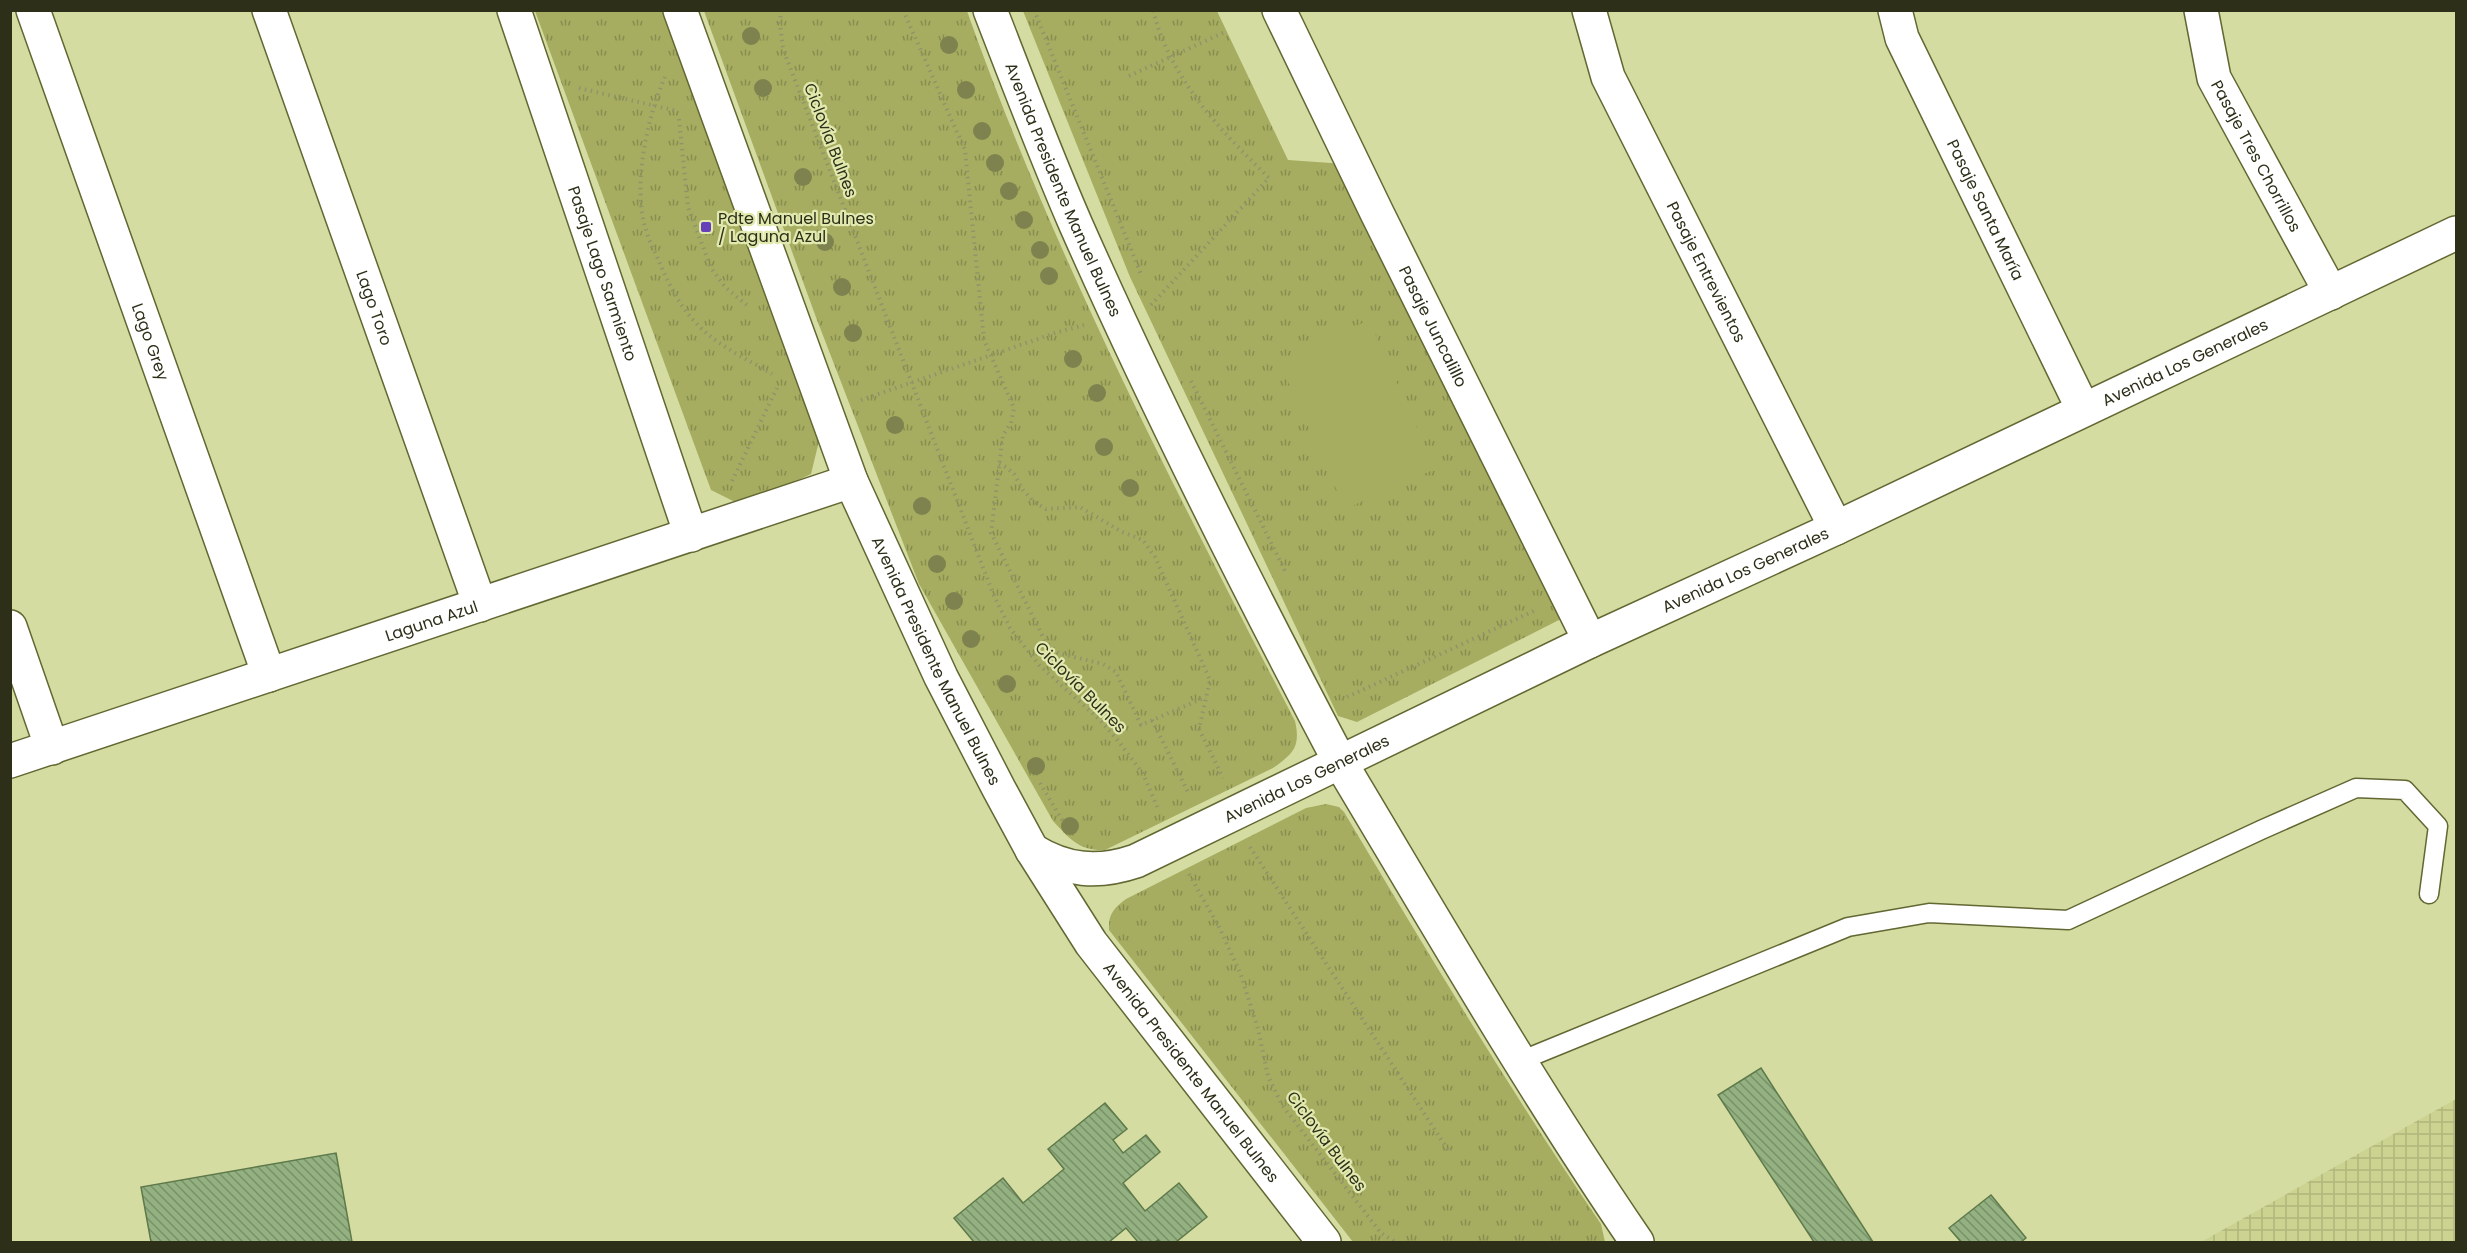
<svg xmlns="http://www.w3.org/2000/svg" width="2467" height="1253" viewBox="0 0 2467 1253" font-family="Poppins,sans-serif">
<defs>
<pattern id="industrial-grid" width="8" height="8" patternUnits="userSpaceOnUse" patternTransform="scale(1.5)"><rect width="8" height="8" fill="#ccd391"/><path d="M0 4h8M4 0v8" fill="none" stroke="#b0b57c"/></pattern>
<pattern id="grass-tufts" width="24" height="20" patternUnits="userSpaceOnUse" patternTransform="scale(1.5)"><rect width="24" height="20" fill="#a6ad60"/><path d="M3 7l-1-3M5 7V3M7 7l1-3M15 17l-1-3M17 17v-4M19 17l1-3" fill="none" stroke="#888d4e"/></pattern>
<pattern id="building-back-hatch" width="6" height="6" patternUnits="userSpaceOnUse" patternTransform="scale(1.5)"><rect width="6" height="6" fill="#94b281"/><path d="M-1 5l2 2M0 0l6 6M5-1l2 2" fill="none" stroke="#799169"/></pattern>
</defs>
<rect width="100%" height="100%" fill="#d5dca2"/>
<path fill="url(#industrial-grid)" d="M 2456,1099 L 2456,1242 L 2201,1242 Z"/>
<path fill="url(#grass-tufts)" d="M 535,11 L 664,11 L 820,437 L 811,474 L 743,506 L 711,490 Z
M 704,11 L 967,11 C 1054,257 1175,490 1295,721 C 1301,747 1293,754 1273,768 L 1105,850 C 1079,851 1070,839 1053,821 L 919,584 L 817,320 Z
M 1023,11 L 1217,11 L 1288,160 L 1345,164 L 1564,600 L 1559,620 L 1357,722 L 1338,716 L 1130,277 Z
M 1326,804 L 1339,807 L 1344,812 C 1427,952 1510,1090 1601,1224 L 1605,1242 L 1353,1242 L 1109,930 C 1108,914 1114,908 1126,899 L 1306,808 Z"/>
<path fill="#a6ad60" d="M 1369,320 L 1435,469 L 1345,509 L 1279,361 Z"/>
<path fill="url(#building-back-hatch)" stroke="#5e794a" stroke-width="1.5" d="M 1761,1068 L 1873,1242 L 1814,1242 L 1718,1095 Z
M 1105,1103 L 1127,1129 L 1113,1140 L 1123,1153 L 1146,1135 L 1160,1152 L 1123,1183 L 1145,1211 L 1179,1183 L 1207,1217 L 1176,1242 L 1160,1242 L 1158,1240 L 1155,1242 L 1138,1242 L 1126,1228 L 1109,1242 L 974,1242 L 954,1218 L 1003,1178 L 1023,1203 L 1064,1169 L 1048,1149 Z
M 336,1153 L 352,1242 L 151,1242 L 141,1187 Z
M 1991,1195 L 2026,1238 L 2021,1242 L 1961,1242 L 1949,1228 Z"/>
<g fill="none" stroke-linecap="round" stroke-linejoin="round">
<g stroke="#636732" stroke-width="21">
<path id="service" d="M 1520,1061 L 1848,927 L 1929,913 L 2068,920 L 2261,830 L 2356,788 L 2405,790 L 2438,826 L 2429,894"/>
</g>
<g stroke="#636732" stroke-width="36">
<g id="minor">
<path id="s1" d="M 33,10 L 269,675"/>
<path id="s2" d="M 269,10 L 480,605"/>
<path id="s3" d="M 514,10 L 691,535"/>
<path id="s4" d="M 1279,10 L 1377,213 L 1590,641"/>
<path id="s5" d="M 1589,10 L 1608,77 L 1836,528"/>
<path id="s6" d="M 1895,10 L 1902,38 L 2083,409"/>
<path id="s7" d="M 2201,10 L 2214,78 L 2331,293"/>
<path d="M 10,627 L 52,748"/>
<path id="s8" d="M 10,761 L 851,481"/>
</g>
</g>
<g stroke="#636732" stroke-width="36">
<g id="tertiary">
<path id="s9" d="M 1032,850 C 1066,871 1098,874 1136,861 L 1590,641 L 1836,528 L 2456,233"/>
</g>
</g>
<g stroke="#636732" stroke-width="36">
<g id="primary">
<path id="s10" d="M 680,10 L 851,481 L 941,677 L 999,789 L 1032,850 L 1091,943 L 1324,1242"/>
<path id="s11" d="M 990,10 C 1018,82 1045,154 1076,225 C 1157,408 1247,586 1340,762 C 1437,924 1531,1087 1637,1242"/>
</g>
</g>
<path stroke="#909569" stroke-width="4" stroke-dasharray="1.5 4.5" stroke-linecap="butt" d="M 781,10 L 780,23 L 783,49 L 994,596 L 1010,628 L 1039,665 L 1101,721 L 1119,742 L 1143,774 L 1159,811
M 903,10 L 965,150 L 984,340 L 1014,408 L 1011,423 L 1003,435 L 991,533 L 1045,641 L 1058,653 L 1103,664 L 1116,672 L 1141,725 L 1206,697
M 1034,10 L 1141,274
M 1129,76 L 1227,31
M 665,77 C 647,117 632,187 646,230 C 649,242 656,253 660,264 C 670,286 679,305 696,323 C 716,345 747,359 772,374
M 579,88 L 677,111
M 679,119 L 688,207 L 711,268 L 725,287 L 749,307
M 1151,305 L 1269,178 C 1220,130 1170,79 1153,10
M 1191,381 L 1286,573
M 861,400 L 1058,332 L 1084,325
M 999,464 L 1006,467 L 1014,474 L 1023,490 L 1034,502 L 1046,509 L 1080,507 L 1122,532 L 1143,540 L 1155,557 L 1210,680 L 1199,729 L 1223,778
M 732,481 L 777,388
M 1347,697 L 1536,610
M 1152,720 L 1189,794
M 1040,783 L 1065,825
M 1250,847 L 1448,1150
M 1189,874 L 1220,929 L 1241,975 L 1258,1029 L 1268,1076 L 1282,1105 L 1381,1233 L 1395,1242"/>
<use href="#service" stroke="#fff" stroke-width="18"/>
<use href="#minor" stroke="#fff" stroke-width="33"/>
<use href="#tertiary" stroke="#fff" stroke-width="33"/>
<use href="#primary" stroke="#fff" stroke-width="33"/>
</g>
<g fill="#7e824e">
<circle cx="751" cy="36" r="9"/>
<circle cx="949" cy="45" r="9"/>
<circle cx="763" cy="88" r="9"/>
<circle cx="966" cy="90" r="9"/>
<circle cx="982" cy="131" r="9"/>
<circle cx="995" cy="163" r="9"/>
<circle cx="803" cy="177" r="9"/>
<circle cx="1009" cy="191" r="9"/>
<circle cx="1024" cy="220" r="9"/>
<circle cx="825" cy="242" r="9"/>
<circle cx="1040" cy="250" r="9"/>
<circle cx="1049" cy="276" r="9"/>
<circle cx="842" cy="287" r="9"/>
<circle cx="853" cy="333" r="9"/>
<circle cx="1073" cy="359" r="9"/>
<circle cx="1097" cy="393" r="9"/>
<circle cx="895" cy="425" r="9"/>
<circle cx="1104" cy="447" r="9"/>
<circle cx="1130" cy="488" r="9"/>
<circle cx="922" cy="506" r="9"/>
<circle cx="937" cy="564" r="9"/>
<circle cx="954" cy="601" r="9"/>
<circle cx="971" cy="639" r="9"/>
<circle cx="1007" cy="684" r="9"/>
<circle cx="1036" cy="766" r="9"/>
<circle cx="1070" cy="826" r="9"/>
</g>
<rect fill="#6740b9" stroke="#e2e9af" stroke-width="2" x="700" y="221" width="12" height="12" rx="3"/>
<g text-anchor="middle" stroke-width="4.5" stroke-linejoin="round" paint-order="stroke">
<g font-size="16" fill="#2d2f18" stroke="#e2e9af">
<text transform="translate(831 140) rotate(69)" y="6">Ciclovía Bulnes</text>
<text dy="6" stroke="none"><textPath href="#s7" startOffset="158">Pasaje Tres Chorrillos</textPath></text>
<text dy="6" stroke="none"><textPath href="#s11" startOffset="194">Avenida Presidente Manuel Bulnes</textPath></text>
<text dy="6" stroke="none"><textPath href="#s6" startOffset="220">Pasaje Santa María</textPath></text>
<text dy="6" stroke="none"><textPath href="#s5" startOffset="288">Pasaje Entrevientos</textPath></text>
<text dy="6" stroke="none"><textPath href="#s3" startOffset="278">Pasaje Lago Sarmiento</textPath></text>
<text dy="6" stroke="none"><textPath href="#s2" startOffset="316">Lago Toro</textPath></text>
<text dy="6" stroke="none"><textPath href="#s4" startOffset="352">Pasaje Juncalillo</textPath></text>
<text dy="6" stroke="none"><textPath href="#s1" startOffset="352">Lago Grey</textPath></text>
<text dy="6" stroke="none"><textPath href="#s9" startOffset="1270">Avenida Los Generales</textPath></text>
<text dy="6" stroke="none"><textPath href="#s9" startOffset="784">Avenida Los Generales</textPath></text>
<text dy="6" stroke="none"><textPath href="#s8" startOffset="444">Laguna Azul</textPath></text>
<text dy="6" stroke="none"><textPath href="#s10" startOffset="700">Avenida Presidente Manuel Bulnes</textPath></text>
<text transform="translate(1081 687) rotate(45)" y="6">Ciclovía Bulnes</text>
<text dy="6" stroke="none"><textPath href="#s9" startOffset="298">Avenida Los Generales</textPath></text>
<text dy="6" stroke="none"><textPath href="#s10" startOffset="1186">Avenida Presidente Manuel Bulnes</textPath></text>
<text transform="translate(1327 1141) rotate(53)" y="6">Ciclovía Bulnes</text>
</g>
<g font-size="16" fill="#2d2f18" stroke="#e2e9af" text-anchor="start">
<text x="718" y="224">Pdte Manuel Bulnes<tspan x="718" dy="18">/ Laguna Azul</tspan></text>
</g>
</g>
<rect width="2467" height="1253" fill="none" stroke="#2d2f18" stroke-width="24"/>
</svg>
